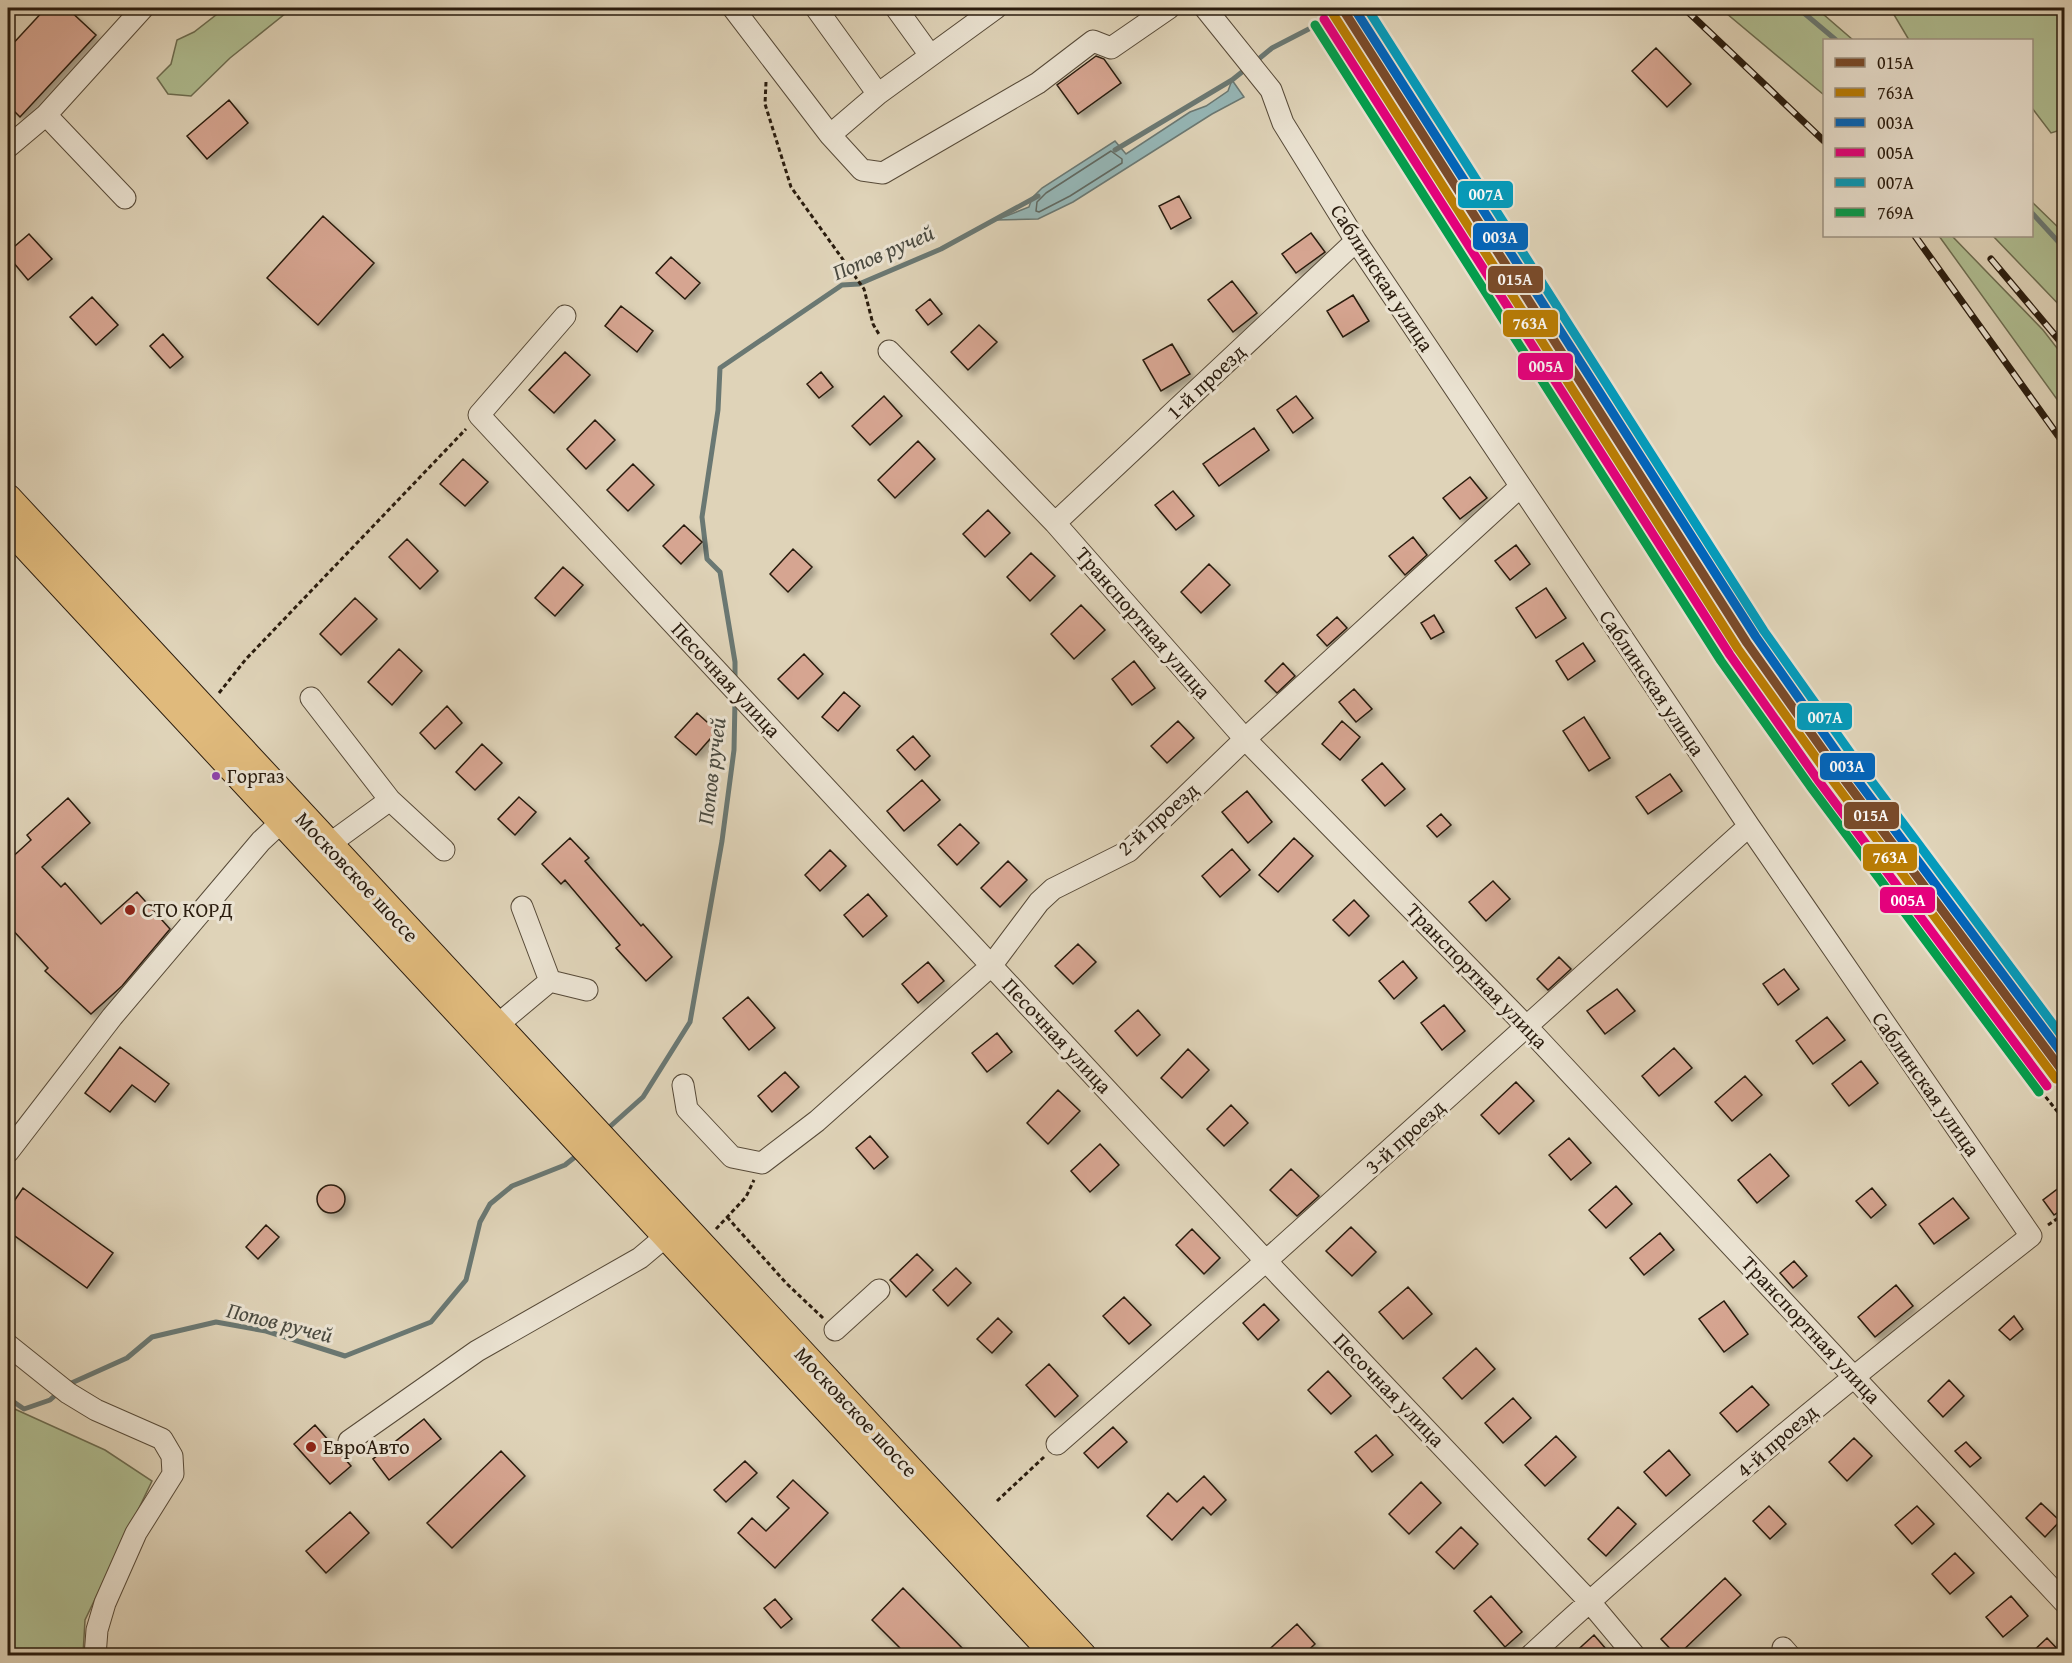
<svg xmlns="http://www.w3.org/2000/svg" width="2072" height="1663" viewBox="0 0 2072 1663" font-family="'Gentium Book Plus',serif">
<defs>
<filter id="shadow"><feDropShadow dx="5" dy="5" stdDeviation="3" flood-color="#0004"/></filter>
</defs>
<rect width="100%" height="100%" fill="#dfd3b8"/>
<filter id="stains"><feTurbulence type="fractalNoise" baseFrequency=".00333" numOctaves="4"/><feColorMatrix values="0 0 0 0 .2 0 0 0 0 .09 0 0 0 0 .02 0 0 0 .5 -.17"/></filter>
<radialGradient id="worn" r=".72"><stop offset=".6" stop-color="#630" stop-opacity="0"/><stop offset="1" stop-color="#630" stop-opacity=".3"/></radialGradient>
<path fill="#afbd91" stroke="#6c6c50" stroke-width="1.5" d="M 225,8 L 284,8 L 286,13 L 230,58 L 191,96 L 168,94 L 157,78 L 171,64 L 177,40 L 194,32 Z
M 1720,8 L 1816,8 L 1853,40 L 1824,40 L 1824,95 Z
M 1890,8 L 2064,8 L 2064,129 L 2051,133 L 2032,108 L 2032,40 L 1909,40 Z
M 2032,202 L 2064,233 L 2064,310 L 1993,236 L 2032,236 Z
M 1939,236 L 1952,236 L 2043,330 L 2064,357 L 2064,409 Z
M 8,1406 L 105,1450 L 152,1481 L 85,1620 L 83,1655 L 8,1656 Z"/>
<path fill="#95b6b6" stroke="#6a7873" stroke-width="1.5" d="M 1232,80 L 1244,97 L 1212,114 L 1073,202 L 1038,219 L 996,220 L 1029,207 L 1032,198 L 1042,188 L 1115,141 L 1126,154 L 1190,112 L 1206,106 L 1228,91 Z"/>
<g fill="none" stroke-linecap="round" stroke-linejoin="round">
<path stroke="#606962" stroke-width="1.5" d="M 1111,151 L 1122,159 L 1122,163 L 1070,196 L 1039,212 L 1036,211 L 1037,202 L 1046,193 Z"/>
<path stroke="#6a7873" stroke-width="5" d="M 1798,8 L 1836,40
M 1255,62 L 1272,48 L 1334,16
M 1115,150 L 1232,80 L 1247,68
M 2032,213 L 2064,248
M 735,682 L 735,662 L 720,572 L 707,559 L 702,517 L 718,410 L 720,368 L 842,285 L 859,284 L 941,249 L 1038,196
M 605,1131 L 643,1097 L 690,1022 L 722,841 L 734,750 L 735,700
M 67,1385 L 127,1358 L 152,1337 L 216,1322 L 266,1331 L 345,1356 L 431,1322 L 466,1280 L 480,1222 L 490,1204 L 512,1186 L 565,1165 L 580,1153
M 8,1398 L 24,1409 L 50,1400 L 60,1391"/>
</g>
<path fill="#d6a591" stroke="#2a1c0e" stroke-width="1.5" filter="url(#shadow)" d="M 46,8 L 67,8 L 96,35 L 20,117 L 8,105 L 8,49 Z
M 1656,48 L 1691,84 L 1667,107 L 1632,71 Z
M 1096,56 L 1104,59 L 1121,83 L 1078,114 L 1057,85 Z
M 229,100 L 248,123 L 207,159 L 187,136 Z
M 1179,196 L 1191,218 L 1171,229 L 1159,206 Z
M 323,216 L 374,263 L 318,325 L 267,278 Z
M 1311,233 L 1325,252 L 1296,273 L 1282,254 Z
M 29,234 L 52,259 L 28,280 L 8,256 L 8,252 Z
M 671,257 L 700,283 L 685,299 L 656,273 Z
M 1232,281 L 1257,313 L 1233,332 L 1208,300 Z
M 1353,295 L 1369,321 L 1343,337 L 1327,311 Z
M 92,297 L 118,325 L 96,345 L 70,317 Z
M 930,299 L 942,314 L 928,325 L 916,310 Z
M 621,306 L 653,331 L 637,352 L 605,326 Z
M 979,325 L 997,342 L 968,370 L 951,352 Z
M 163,334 L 183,357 L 170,368 L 150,346 Z
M 1172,344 L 1190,374 L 1161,391 L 1143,360 Z
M 565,352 L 590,375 L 554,413 L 529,390 Z
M 821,372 L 833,387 L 819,398 L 807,384 Z
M 884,396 L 902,416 L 870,445 L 852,426 Z
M 1296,396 L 1313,418 L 1293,433 L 1277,410 Z
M 595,420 L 615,440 L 586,469 L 567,449 Z
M 1254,428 L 1269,450 L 1219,486 L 1203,464 Z
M 918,441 L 935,459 L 895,498 L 878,480 Z
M 463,459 L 488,482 L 465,506 L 440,484 Z
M 633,464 L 654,485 L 628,511 L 607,490 Z
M 1470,477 L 1487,498 L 1460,519 L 1443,498 Z
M 1173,491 L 1194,516 L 1176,530 L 1155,505 Z
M 988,510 L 1010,533 L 985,557 L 963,534 Z
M 684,525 L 702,542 L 681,564 L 663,546 Z
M 1413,537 L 1427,555 L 1405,575 L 1389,556 Z
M 407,539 L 438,571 L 420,589 L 389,557 Z
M 1516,545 L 1530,564 L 1510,580 L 1495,561 Z
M 793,549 L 812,567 L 788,592 L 770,574 Z
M 1031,553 L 1055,576 L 1030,601 L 1007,577 Z
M 1209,564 L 1230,585 L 1201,613 L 1181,592 Z
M 563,567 L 583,585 L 555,616 L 535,598 Z
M 1546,588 L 1566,618 L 1536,638 L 1516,608 Z
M 355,598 L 377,619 L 341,655 L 320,634 Z
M 1081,605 L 1105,630 L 1074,659 L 1051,634 Z
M 1434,615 L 1444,632 L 1431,639 L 1421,623 Z
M 1337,617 L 1347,628 L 1327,646 L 1317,635 Z
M 1583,643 L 1595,661 L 1568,680 L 1556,661 Z
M 399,649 L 422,671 L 392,705 L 368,682 Z
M 804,654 L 823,674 L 798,699 L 778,679 Z
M 1134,661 L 1155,688 L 1132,705 L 1112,679 Z
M 1283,663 L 1295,676 L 1277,693 L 1265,681 Z
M 1354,689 L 1372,709 L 1356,722 L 1339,702 Z
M 844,692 L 860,706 L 838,731 L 822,717 Z
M 447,706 L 462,723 L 435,749 L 420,733 Z
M 697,713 L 717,731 L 696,755 L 675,737 Z
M 1584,717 L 1610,758 L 1589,771 L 1563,731 Z
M 1178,721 L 1194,738 L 1167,763 L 1151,746 Z
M 1342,721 L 1360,737 L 1340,760 L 1322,744 Z
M 913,736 L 930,756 L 915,770 L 897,750 Z
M 482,744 L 502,763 L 475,790 L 456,772 Z
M 1382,763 L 1405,789 L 1385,806 L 1362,780 Z
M 1670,774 L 1682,791 L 1648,814 L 1636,797 Z
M 922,780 L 940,800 L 904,831 L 887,811 Z
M 1247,791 L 1272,822 L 1248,843 L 1222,812 Z
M 519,797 L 536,812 L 515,835 L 498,819 Z
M 68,798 L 90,823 L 42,867 L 61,887 L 65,883 L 101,924 L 137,892 L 170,929 L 122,986 L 91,1014 L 45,971 L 48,968 L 8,925 L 8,861 L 31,840 L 27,835 Z
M 1441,814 L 1451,825 L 1437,837 L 1427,826 Z
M 960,824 L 979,843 L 957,865 L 938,845 Z
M 570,838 L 589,858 L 585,861 L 641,926 L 643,924 L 672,957 L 646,981 L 616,948 L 620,945 L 565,880 L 561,884 L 542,864 Z
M 1294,838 L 1313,856 L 1278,892 L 1259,875 Z
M 1232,849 L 1250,870 L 1220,897 L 1202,876 Z
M 830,850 L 846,866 L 820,891 L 805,875 Z
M 1008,861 L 1027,880 L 1000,907 L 981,888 Z
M 1493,881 L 1510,899 L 1486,921 L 1469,902 Z
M 868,894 L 887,916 L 863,937 L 844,915 Z
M 1354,900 L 1369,916 L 1349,936 L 1333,920 Z
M 1078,944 L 1096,962 L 1073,984 L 1055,966 Z
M 1559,957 L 1571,969 L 1548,990 L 1537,979 Z
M 1403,961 L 1417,978 L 1394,999 L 1379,981 Z
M 928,962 L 944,981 L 918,1003 L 902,984 Z
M 1784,969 L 1799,989 L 1778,1005 L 1763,984 Z
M 1617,989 L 1635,1011 L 1605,1034 L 1587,1011 Z
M 748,997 L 775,1028 L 749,1050 L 723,1018 Z
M 1444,1005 L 1465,1031 L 1442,1050 L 1421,1023 Z
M 1138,1010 L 1160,1035 L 1137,1056 L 1115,1031 Z
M 1827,1017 L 1845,1040 L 1813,1064 L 1796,1041 Z
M 997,1033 L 1012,1052 L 987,1072 L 972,1053 Z
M 120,1047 L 169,1084 L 155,1102 L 132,1085 L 110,1112 L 85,1093 Z
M 1674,1048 L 1692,1068 L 1659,1096 L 1642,1076 Z
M 1188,1049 L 1209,1070 L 1182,1098 L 1161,1078 Z
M 1861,1061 L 1878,1083 L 1849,1106 L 1832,1084 Z
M 785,1072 L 799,1087 L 772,1112 L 758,1096 Z
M 1745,1076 L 1762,1095 L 1732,1121 L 1715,1102 Z
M 1516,1082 L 1534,1101 L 1499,1134 L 1481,1115 Z
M 1058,1090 L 1080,1111 L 1048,1144 L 1027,1123 Z
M 1231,1105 L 1248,1123 L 1224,1146 L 1207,1129 Z
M 870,1136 L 888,1157 L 874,1169 L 856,1148 Z
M 1569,1138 L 1591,1163 L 1571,1180 L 1549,1155 Z
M 1100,1144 L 1119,1165 L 1090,1192 L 1071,1171 Z
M 1770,1154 L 1789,1176 L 1757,1203 L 1738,1180 Z
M 1291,1169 L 1319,1196 L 1297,1216 L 1270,1190 Z
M 2064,1184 L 2064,1208 L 2054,1215 L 2043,1200 Z
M317 1199a14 14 0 1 1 28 0a14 14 0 1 1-28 0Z
M 1616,1186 L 1632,1204 L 1606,1228 L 1589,1210 Z
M 23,1188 L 113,1253 L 87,1288 L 8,1231 L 8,1210 Z
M 1872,1188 L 1886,1205 L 1871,1218 L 1856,1201 Z
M 1953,1198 L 1969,1218 L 1934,1244 L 1919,1224 Z
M 266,1225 L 279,1237 L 258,1259 L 246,1247 Z
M 1351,1227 L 1376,1252 L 1352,1276 L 1326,1251 Z
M 1192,1229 L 1220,1258 L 1204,1274 L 1176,1245 Z
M 1660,1233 L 1674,1250 L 1644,1275 L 1630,1258 Z
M 917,1254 L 933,1270 L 906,1297 L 890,1280 Z
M 1794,1261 L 1807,1276 L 1793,1288 L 1780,1273 Z
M 956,1268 L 971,1283 L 948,1306 L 933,1290 Z
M 1896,1285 L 1913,1306 L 1875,1337 L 1858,1317 Z
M 1408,1287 L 1432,1314 L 1403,1339 L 1379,1312 Z
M 1124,1297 L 1151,1325 L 1129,1344 L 1103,1316 Z
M 1724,1301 L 1748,1334 L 1724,1352 L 1699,1319 Z
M 1264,1304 L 1279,1320 L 1258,1340 L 1243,1323 Z
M 2014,1316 L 2023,1329 L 2010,1340 L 1999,1330 Z
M 998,1318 L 1012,1332 L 992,1353 L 977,1339 Z
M 1476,1348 L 1495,1369 L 1462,1399 L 1443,1378 Z
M 1049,1364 L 1078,1396 L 1055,1417 L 1026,1385 Z
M 1328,1371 L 1351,1396 L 1331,1414 L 1308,1390 Z
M 1949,1380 L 1964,1396 L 1943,1417 L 1928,1401 Z
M 1752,1386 L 1769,1405 L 1737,1432 L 1720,1413 Z
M 1513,1398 L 1531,1418 L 1503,1443 L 1485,1423 Z
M 424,1419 L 441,1439 L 389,1480 L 373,1459 Z
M 315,1425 L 351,1466 L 330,1484 L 294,1444 Z
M 1113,1427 L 1127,1442 L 1098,1468 L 1084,1453 Z
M 1376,1435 L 1393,1455 L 1372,1472 L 1355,1452 Z
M 1556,1436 L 1576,1457 L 1545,1486 L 1525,1465 Z
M 1854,1438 L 1872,1456 L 1847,1481 L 1829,1462 Z
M 1966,1442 L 1981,1458 L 1970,1467 L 1955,1451 Z
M 1669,1450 L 1690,1475 L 1666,1496 L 1644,1472 Z
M 501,1451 L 525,1476 L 452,1548 L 427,1523 Z
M 745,1461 L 757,1473 L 726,1502 L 714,1490 Z
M 1204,1476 L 1226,1500 L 1211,1515 L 1203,1507 L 1172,1540 L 1147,1516 L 1168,1493 L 1177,1502 Z
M 793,1480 L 828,1513 L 775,1568 L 738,1533 L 752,1518 L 766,1531 L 789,1508 L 777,1497 Z
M 1421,1482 L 1441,1503 L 1409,1534 L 1389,1514 Z
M 2041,1503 L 2060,1521 L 2045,1537 L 2026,1518 Z
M 1769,1506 L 1786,1524 L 1770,1539 L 1753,1521 Z
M 1917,1506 L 1934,1524 L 1912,1544 L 1895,1525 Z
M 1618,1507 L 1636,1524 L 1606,1556 L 1588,1539 Z
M 350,1512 L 369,1533 L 326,1573 L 306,1551 Z
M 1461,1527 L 1478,1544 L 1454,1569 L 1436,1552 Z
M 1955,1553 L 1974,1573 L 1950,1594 L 1932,1574 Z
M 1725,1578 L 1741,1595 L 1677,1656 L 1661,1639 Z
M 903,1588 L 970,1656 L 908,1656 L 872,1620 Z
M 1491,1596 L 1522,1632 L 1505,1647 L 1474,1611 Z
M 2011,1596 L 2028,1616 L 2003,1637 L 1986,1617 Z
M 775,1599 L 792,1619 L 781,1628 L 764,1608 Z
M 1297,1624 L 1315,1644 L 1302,1656 L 1262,1656 Z
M 1594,1635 L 1612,1656 L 1571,1656 Z
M 2047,1638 L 2064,1656 L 2028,1656 Z"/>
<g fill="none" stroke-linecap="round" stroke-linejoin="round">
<g stroke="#574a38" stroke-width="23">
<path id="minor" d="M 733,8 L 830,135 L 862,170 L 883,173 L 1038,83 L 1093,41 L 1111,48 L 1169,8
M 816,8 L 878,94 L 996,8
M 896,8 L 930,55
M 1205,8 L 1271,90 L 1283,123 L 1356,241 L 1749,826 L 2031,1236 C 1860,1370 1690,1508 1530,1656
M 46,115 L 125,198
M 830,135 L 878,94
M 8,147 L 46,115 L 143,8
M 565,316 L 479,415 L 1266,1261 L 1589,1601 L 1635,1656
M 889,351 L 1055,523 L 1245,739 L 1527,1027 L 2064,1602
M 1055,523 L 1356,241
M 311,698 L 390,800 L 444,850
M 328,845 L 390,800
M 522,907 L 550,981 L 587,990
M 496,1026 L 550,981
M 683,1085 L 687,1109 L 732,1157 L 762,1163 L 817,1121 L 991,966 L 1039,902 L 1053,889 L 1129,851 L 1245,739 L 1520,487
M 8,1152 L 112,1017 L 261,841 L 292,812
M 835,1330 L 879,1290
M 8,1345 L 68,1393 L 96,1410 L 162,1439 L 172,1456 L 173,1474 L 136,1533 L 105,1603 L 97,1630 L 95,1656
M 349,1441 L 477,1351 L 640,1258 L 665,1237
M 1057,1444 L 1266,1261 L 1749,826
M 1783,1648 L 1790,1656"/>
</g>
<g stroke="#2a1c0e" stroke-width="29">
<path id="major" d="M 8,498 L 1083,1656
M 8,527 L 1056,1656"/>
</g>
<path stroke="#2a1c0e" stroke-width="3" stroke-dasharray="4.5 3" stroke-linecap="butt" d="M 766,82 L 765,104 L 791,187 L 864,289 L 873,324 L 880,336
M 219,693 L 246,659 L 466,429
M 2008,1028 L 1998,1037 L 2064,1120
M 2039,1087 L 2064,1068
M 727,1217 L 786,1283 L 823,1318
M 2048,1225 L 2064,1214
M 716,1229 L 746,1197 L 754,1180
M 997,1501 L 1044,1457"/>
<use href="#minor" stroke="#eae2d1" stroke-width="21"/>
<use href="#major" stroke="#e0ba7c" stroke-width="27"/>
<g stroke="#2a1c0e" stroke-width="7">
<path id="rail" d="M 1684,8 L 1824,141
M 1915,236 L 2064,444
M 1991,259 L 2064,346"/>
</g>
<use href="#rail" stroke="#eae2d1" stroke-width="4.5" stroke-dasharray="14" stroke-linecap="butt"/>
<g stroke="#eae2d1" stroke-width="14">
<path id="rail-1" d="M 1342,8 L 1747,643 L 1835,767 L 2064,1073"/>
</g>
<g stroke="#eae2d1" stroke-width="14">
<path id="rail-2" d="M 1333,14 L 1738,649 L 1827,773 L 2056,1079"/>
</g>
<g stroke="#eae2d1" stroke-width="14">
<path id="rail-3" d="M 1354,8 L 1756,637 L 1843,761 L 2064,1056"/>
</g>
<g stroke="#eae2d1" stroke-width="14">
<path id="rail-4" d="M 1324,19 L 1730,655 L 1818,780 L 2047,1086"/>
</g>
<g stroke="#eae2d1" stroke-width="14">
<path id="rail-5" d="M 1367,8 L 1764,631 L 1852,755 L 2064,1039"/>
</g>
<g stroke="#eae2d1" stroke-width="14">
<path id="rail-6" d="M 1315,25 L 1721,661 L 1810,786 L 2039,1092"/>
</g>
<use href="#rail-1" stroke="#7a4b2a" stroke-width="9"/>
<use href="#rail-2" stroke="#ba7d04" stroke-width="9"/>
<use href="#rail-3" stroke="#0065bd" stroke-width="9"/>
<use href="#rail-4" stroke="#e5007d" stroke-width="9"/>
<use href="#rail-5" stroke="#049bbb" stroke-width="9"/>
<use href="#rail-6" stroke="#029f4e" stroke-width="9"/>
</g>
<circle fill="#8e44ad" stroke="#eae2d1" stroke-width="2" cx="216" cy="776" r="5"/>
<g fill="#8f2418" stroke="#eae2d1" stroke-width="2">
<circle cx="130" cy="910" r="6"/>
<circle cx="311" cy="1447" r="6"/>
</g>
<g text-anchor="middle" stroke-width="6" stroke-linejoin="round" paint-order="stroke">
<g font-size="20" fill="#2a1c0e" stroke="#eae2d1" text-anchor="start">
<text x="227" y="783">Горгаз</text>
</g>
<g font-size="21" fill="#2a1c0e" stroke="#eae2d1">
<text transform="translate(1382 278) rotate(57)" y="7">Саблинская улица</text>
<text transform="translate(1206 382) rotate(-43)" y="7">1-й проезд</text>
<text transform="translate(1143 623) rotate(49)" y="7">Транспортная улица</text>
<text transform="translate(726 680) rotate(47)" y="7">Песочная улица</text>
<text transform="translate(1652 683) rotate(56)" y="7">Саблинская улица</text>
<text transform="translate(1158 819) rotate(-41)" y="7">2-й проезд</text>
<text transform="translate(357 877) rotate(47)" y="7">Московское шоссе</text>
<text transform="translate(1477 976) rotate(46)" y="7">Транспортная улица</text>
<text transform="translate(1057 1036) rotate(47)" y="7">Песочная улица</text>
<text transform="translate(1926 1084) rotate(55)" y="7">Саблинская улица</text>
<text transform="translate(1405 1137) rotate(-42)" y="7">3-й проезд</text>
<text transform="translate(1811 1330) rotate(47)" y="7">Транспортная улица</text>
<text transform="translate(1389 1390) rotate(46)" y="7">Песочная улица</text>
<text transform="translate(856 1412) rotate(47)" y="7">Московское шоссе</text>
<text transform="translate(1777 1441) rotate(-41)" y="7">4-й проезд</text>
</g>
<g font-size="21" fill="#2a1c0e" stroke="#eae2d1" text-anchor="start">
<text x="142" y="917">СТО КОРД</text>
<text x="323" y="1454">ЕвроАвто</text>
</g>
<g font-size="22" font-style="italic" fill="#4a4a40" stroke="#eae2d1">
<text transform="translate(883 252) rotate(-23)" y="8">Попов ручей</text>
<text transform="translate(711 771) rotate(-83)" y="8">Попов ручей</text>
<text transform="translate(280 1322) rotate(14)" y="8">Попов ручей</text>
</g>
</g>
<g stroke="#eae2d1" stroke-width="2">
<rect x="1457" y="180" width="57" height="29" rx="6" fill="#049bbb"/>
<rect x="1472" y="222" width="57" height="29" rx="6" fill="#0065bd"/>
<rect x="1487" y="265" width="57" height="29" rx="6" fill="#7a4b2a"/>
<rect x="1502" y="309" width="57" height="29" rx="6" fill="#ba7d04"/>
<rect x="1517" y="352" width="57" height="29" rx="6" fill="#e5007d"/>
<rect x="1796" y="702" width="57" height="29" rx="6" fill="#049bbb"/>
<rect x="1819" y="752" width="57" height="29" rx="6" fill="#0065bd"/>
<rect x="1843" y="801" width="57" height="29" rx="6" fill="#7a4b2a"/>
<rect x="1862" y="843" width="56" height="29" rx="6" fill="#ba7d04"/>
<rect x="1879" y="886" width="57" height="28" rx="6" fill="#e5007d"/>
</g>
<g font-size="16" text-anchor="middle" font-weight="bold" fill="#fff">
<text x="1486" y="200">007А</text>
<text x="1500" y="243">003А</text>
<text x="1515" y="285">015А</text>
<text x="1530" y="329">763А</text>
<text x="1546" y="372">005А</text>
<text x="1825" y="723">007А</text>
<text x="1847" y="772">003А</text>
<text x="1871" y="821">015А</text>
<text x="1890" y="863">763А</text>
<text x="1908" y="906">005А</text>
</g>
<rect width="2072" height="1663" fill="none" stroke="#dfd3b8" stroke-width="30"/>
<rect x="9" y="9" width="2054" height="1645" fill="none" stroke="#2a1c0e" stroke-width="3"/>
<rect x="15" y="15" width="2042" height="1633" fill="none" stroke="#2a1c0e" stroke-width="1.5"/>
<rect x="1823" y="39" width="210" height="198" fill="#eae2d1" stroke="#9d9383" stroke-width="1.5"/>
<rect x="1835" y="58" width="30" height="9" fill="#7a4b2a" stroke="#9d9383" stroke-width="1.5"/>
<text x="1877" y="69" font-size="18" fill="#2a1c0e">015А</text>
<rect x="1835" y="88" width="30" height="9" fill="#ba7d04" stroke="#9d9383" stroke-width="1.5"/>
<text x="1877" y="99" font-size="18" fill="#2a1c0e">763А</text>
<rect x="1835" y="118" width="30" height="9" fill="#0065bd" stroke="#9d9383" stroke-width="1.5"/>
<text x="1877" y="129" font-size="18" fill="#2a1c0e">003А</text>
<rect x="1835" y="148" width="30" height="9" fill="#e5007d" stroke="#9d9383" stroke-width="1.5"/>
<text x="1877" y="159" font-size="18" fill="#2a1c0e">005А</text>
<rect x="1835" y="178" width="30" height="9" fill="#049bbb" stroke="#9d9383" stroke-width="1.5"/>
<text x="1877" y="189" font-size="18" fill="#2a1c0e">007А</text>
<rect x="1835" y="208" width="30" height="9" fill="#029f4e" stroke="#9d9383" stroke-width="1.5"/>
<text x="1877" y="219" font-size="18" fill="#2a1c0e">769А</text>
<rect width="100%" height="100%" filter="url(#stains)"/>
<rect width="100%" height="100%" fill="url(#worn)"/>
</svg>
